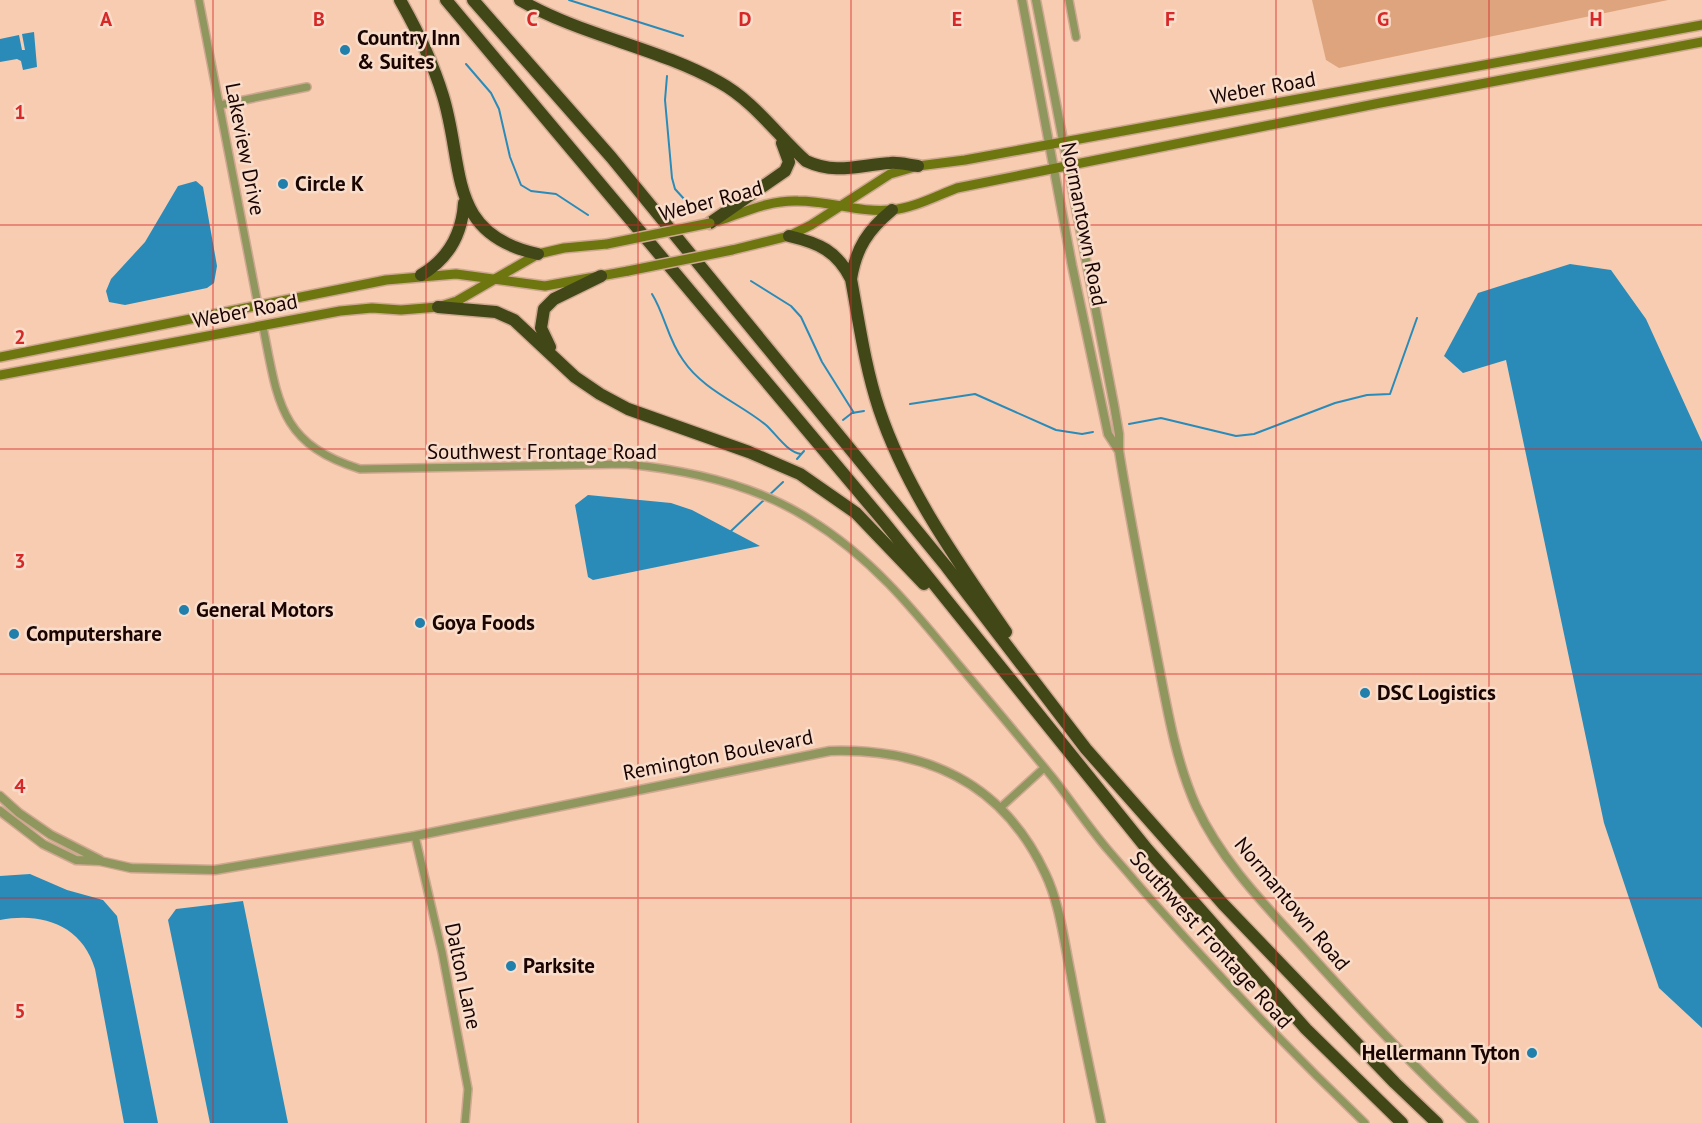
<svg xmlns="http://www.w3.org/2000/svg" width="1702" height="1123" viewBox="0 0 1702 1123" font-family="'PT Sans',sans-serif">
<rect width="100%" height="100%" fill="#f7ccb1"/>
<path fill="#dda47e" d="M 1312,0 L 1668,0 L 1339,68 L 1326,60 Z"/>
<path fill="#2a8bb9" d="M 34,32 L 37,67 L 23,70 L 21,61 L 17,59 L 0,62 L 0,39 L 19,35 L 22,50 L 25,50 L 22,34 Z
M 196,181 L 203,187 L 217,266 L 214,283 L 207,288 L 125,305 L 109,302 L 106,291 L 111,279 L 145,242 L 178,186 Z
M 1570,264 L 1611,270 L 1646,319 L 1702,442 L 1702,1028 L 1659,988 L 1604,823 L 1506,360 L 1463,373 L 1444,356 L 1478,293 Z
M 588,495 L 671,503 L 692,510 L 760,546 L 593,580 L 588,577 L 575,505 Z
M 30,874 L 67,890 L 103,900 L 117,916 L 158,1123 L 124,1123 L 95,969 C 82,925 42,912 0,920 L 0,876 Z
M 243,901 L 288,1123 L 210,1123 L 168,920 L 176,909 Z"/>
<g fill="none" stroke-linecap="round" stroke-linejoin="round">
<path stroke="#2a8bb9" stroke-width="2" d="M 569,0 L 683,36
M 466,64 L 491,93 L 499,109 L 510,157 L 521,185 L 531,191 L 556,194 L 588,215
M 667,76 L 665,100 L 672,178 L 675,189 L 685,200
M 751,281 L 791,306 L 801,317 L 822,362 L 854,413
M 652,294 C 665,315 668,340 683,360 C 703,390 739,403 766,425 C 776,434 787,452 801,454
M 910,404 L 975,394 L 1056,430 L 1082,434 L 1093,432
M 843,420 L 852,413 L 864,411
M 1129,424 L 1161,418 L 1236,436 L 1254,434 L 1335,403 L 1367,395 L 1390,394 L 1417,318
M 797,459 L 804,451
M 731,531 L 783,482"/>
<g stroke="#cfa891" stroke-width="10">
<path id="minor" d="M 199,0 L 258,305
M 1069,0 L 1076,37
M 220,105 L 307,87
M 263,327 C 278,401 279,444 360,469 L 625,464 C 689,470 754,484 809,519 C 871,557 913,609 958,664 C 990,702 1022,740 1053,778 C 1072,802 1089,828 1109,851 C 1190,946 1275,1037 1365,1123
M 1000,808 L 1044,768
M 415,836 L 442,952 L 468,1089 L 465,1123"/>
</g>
<g stroke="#cfa891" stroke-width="11">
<path id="tertiary" d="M 1022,0 L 1072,265 L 1108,434 L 1119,451
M 1036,0 L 1114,405 L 1119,434 L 1119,451 C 1130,520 1144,588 1157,657 C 1167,707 1175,759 1196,806 C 1222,862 1266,906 1306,950 C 1360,1010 1415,1068 1474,1123
M 0,796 L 19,813 L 51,835 L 100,860
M 0,811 L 43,844 L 76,860 L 100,861 L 131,868 L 215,870 L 415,836 L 830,751 C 926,748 1003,783 1045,873 C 1060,904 1064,942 1071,975 C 1080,1025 1091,1074 1101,1123"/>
</g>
<g stroke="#cfa891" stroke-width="12">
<path id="secondary" d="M 718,221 C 745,212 769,200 798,201 C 830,201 860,213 891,210 C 914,208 936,196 957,188 L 1380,103 L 1702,42
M 732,250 L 789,236 L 811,225 L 890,174 L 918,166 L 965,160 L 1702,25
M 0,357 L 386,280 L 456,274 L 545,286 L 628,271
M 0,375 L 340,311 L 372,308 L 401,310 L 438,307 L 457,301 L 538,254 L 564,248 L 607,244"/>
</g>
<g stroke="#cfa891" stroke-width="15">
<path id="motorway" d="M 400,0 C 417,30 433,63 443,96 C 465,168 446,234 538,254
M 446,0 L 884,522 L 1147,849 L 1306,1029 L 1402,1123
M 473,0 L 611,157 L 946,566 L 1086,749 L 1223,904 L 1395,1083 L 1437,1123
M 520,0 C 582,36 656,47 719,82 C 754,101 777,135 806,161 C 836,175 859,165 890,163 C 899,162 909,165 918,166
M 710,223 L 785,171 L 789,162 L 782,143
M 789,236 C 819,243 837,251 851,279 C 859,322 865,367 879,409 C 906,490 958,562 1006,632
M 421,275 C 448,259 462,234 464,203
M 851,279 C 856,248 868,230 892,210
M 438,307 L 496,312 L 514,320 L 575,377 L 600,394 L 628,409 L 749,452 L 800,474 L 856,513 L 924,584
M 550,347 L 541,328 L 544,309 L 554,299 L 601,276"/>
</g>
<use href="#minor" stroke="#8f965e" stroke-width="7"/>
<use href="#tertiary" stroke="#8f965e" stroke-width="8"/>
<use href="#secondary" stroke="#6e7610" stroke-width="9"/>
<use href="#motorway" stroke="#424718" stroke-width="12"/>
<g stroke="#cfa891" stroke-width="12" stroke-linecap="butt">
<path id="secondary-bridge" d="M 607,244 L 710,223
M 628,271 L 732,250"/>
</g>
<use href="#secondary-bridge" stroke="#6e7610" stroke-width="9"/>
</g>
<path fill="none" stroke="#d62828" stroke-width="1.5" stroke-opacity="0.55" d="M 213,0 L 213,1123M 426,0 L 426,1123M 638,0 L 638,1123M 851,0 L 851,1123M 1064,0 L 1064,1123M 1276,0 L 1276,1123M 1489,0 L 1489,1123M 0,225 L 1702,225M 0,449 L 1702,449M 0,674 L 1702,674M 0,898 L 1702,898"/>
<g fill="#207fab" stroke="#f9ddcb" stroke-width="2">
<circle cx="345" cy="50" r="6"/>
<circle cx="283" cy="184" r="6"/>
<circle cx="184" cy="610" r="6"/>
<circle cx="420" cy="623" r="6"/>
<circle cx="14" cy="634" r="6"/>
<circle cx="1365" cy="693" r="6"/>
<circle cx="511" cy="966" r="6"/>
<circle cx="1532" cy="1053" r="6"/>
</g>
<g text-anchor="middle" stroke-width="5" stroke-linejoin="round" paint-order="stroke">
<g font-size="21" font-weight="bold" fill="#1a0400" stroke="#f9ddcb" text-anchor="start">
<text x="357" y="45">Country Inn<tspan x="357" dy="24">&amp; Suites</tspan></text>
<text x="295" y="191">Circle K</text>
<text x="196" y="617">General Motors</text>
<text x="432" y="630">Goya Foods</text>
<text x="26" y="641">Computershare</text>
<text x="1377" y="700">DSC Logistics</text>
<text x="523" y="973">Parksite</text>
<text x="1520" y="1060" text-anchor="end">Hellermann Tyton</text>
</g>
<g font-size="21" fill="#1a0400" stroke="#f9ddcb">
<text transform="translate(1263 88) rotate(-10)" y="7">Weber Road</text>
<text transform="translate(245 149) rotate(79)" y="7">Lakeview Drive</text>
<text transform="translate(711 201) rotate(-15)" y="7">Weber Road</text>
<text transform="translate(1084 224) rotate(79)" y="7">Normantown Road</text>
<text transform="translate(245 311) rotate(-11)" y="7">Weber Road</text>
<text x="542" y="459">Southwest Frontage Road</text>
<text transform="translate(718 755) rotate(-11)" y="7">Remington Boulevard</text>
<text transform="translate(1292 904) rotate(50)" y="7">Normantown Road</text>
<text transform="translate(1211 940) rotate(48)" y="7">Southwest Frontage Road</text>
<text transform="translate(463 976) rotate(78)" y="7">Dalton Lane</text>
</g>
</g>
<g font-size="20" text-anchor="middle" font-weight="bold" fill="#d62828" stroke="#f9ddcb" stroke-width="5" stroke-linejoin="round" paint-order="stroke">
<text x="106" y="26">A</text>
<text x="319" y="26">B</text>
<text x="532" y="26">C</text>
<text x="745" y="26">D</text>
<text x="957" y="26">E</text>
<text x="1170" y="26">F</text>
<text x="1383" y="26">G</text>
<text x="1596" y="26">H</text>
<text x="20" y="119">1</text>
<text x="20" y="344">2</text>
<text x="20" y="568">3</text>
<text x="20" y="793">4</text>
<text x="20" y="1018">5</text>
</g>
</svg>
